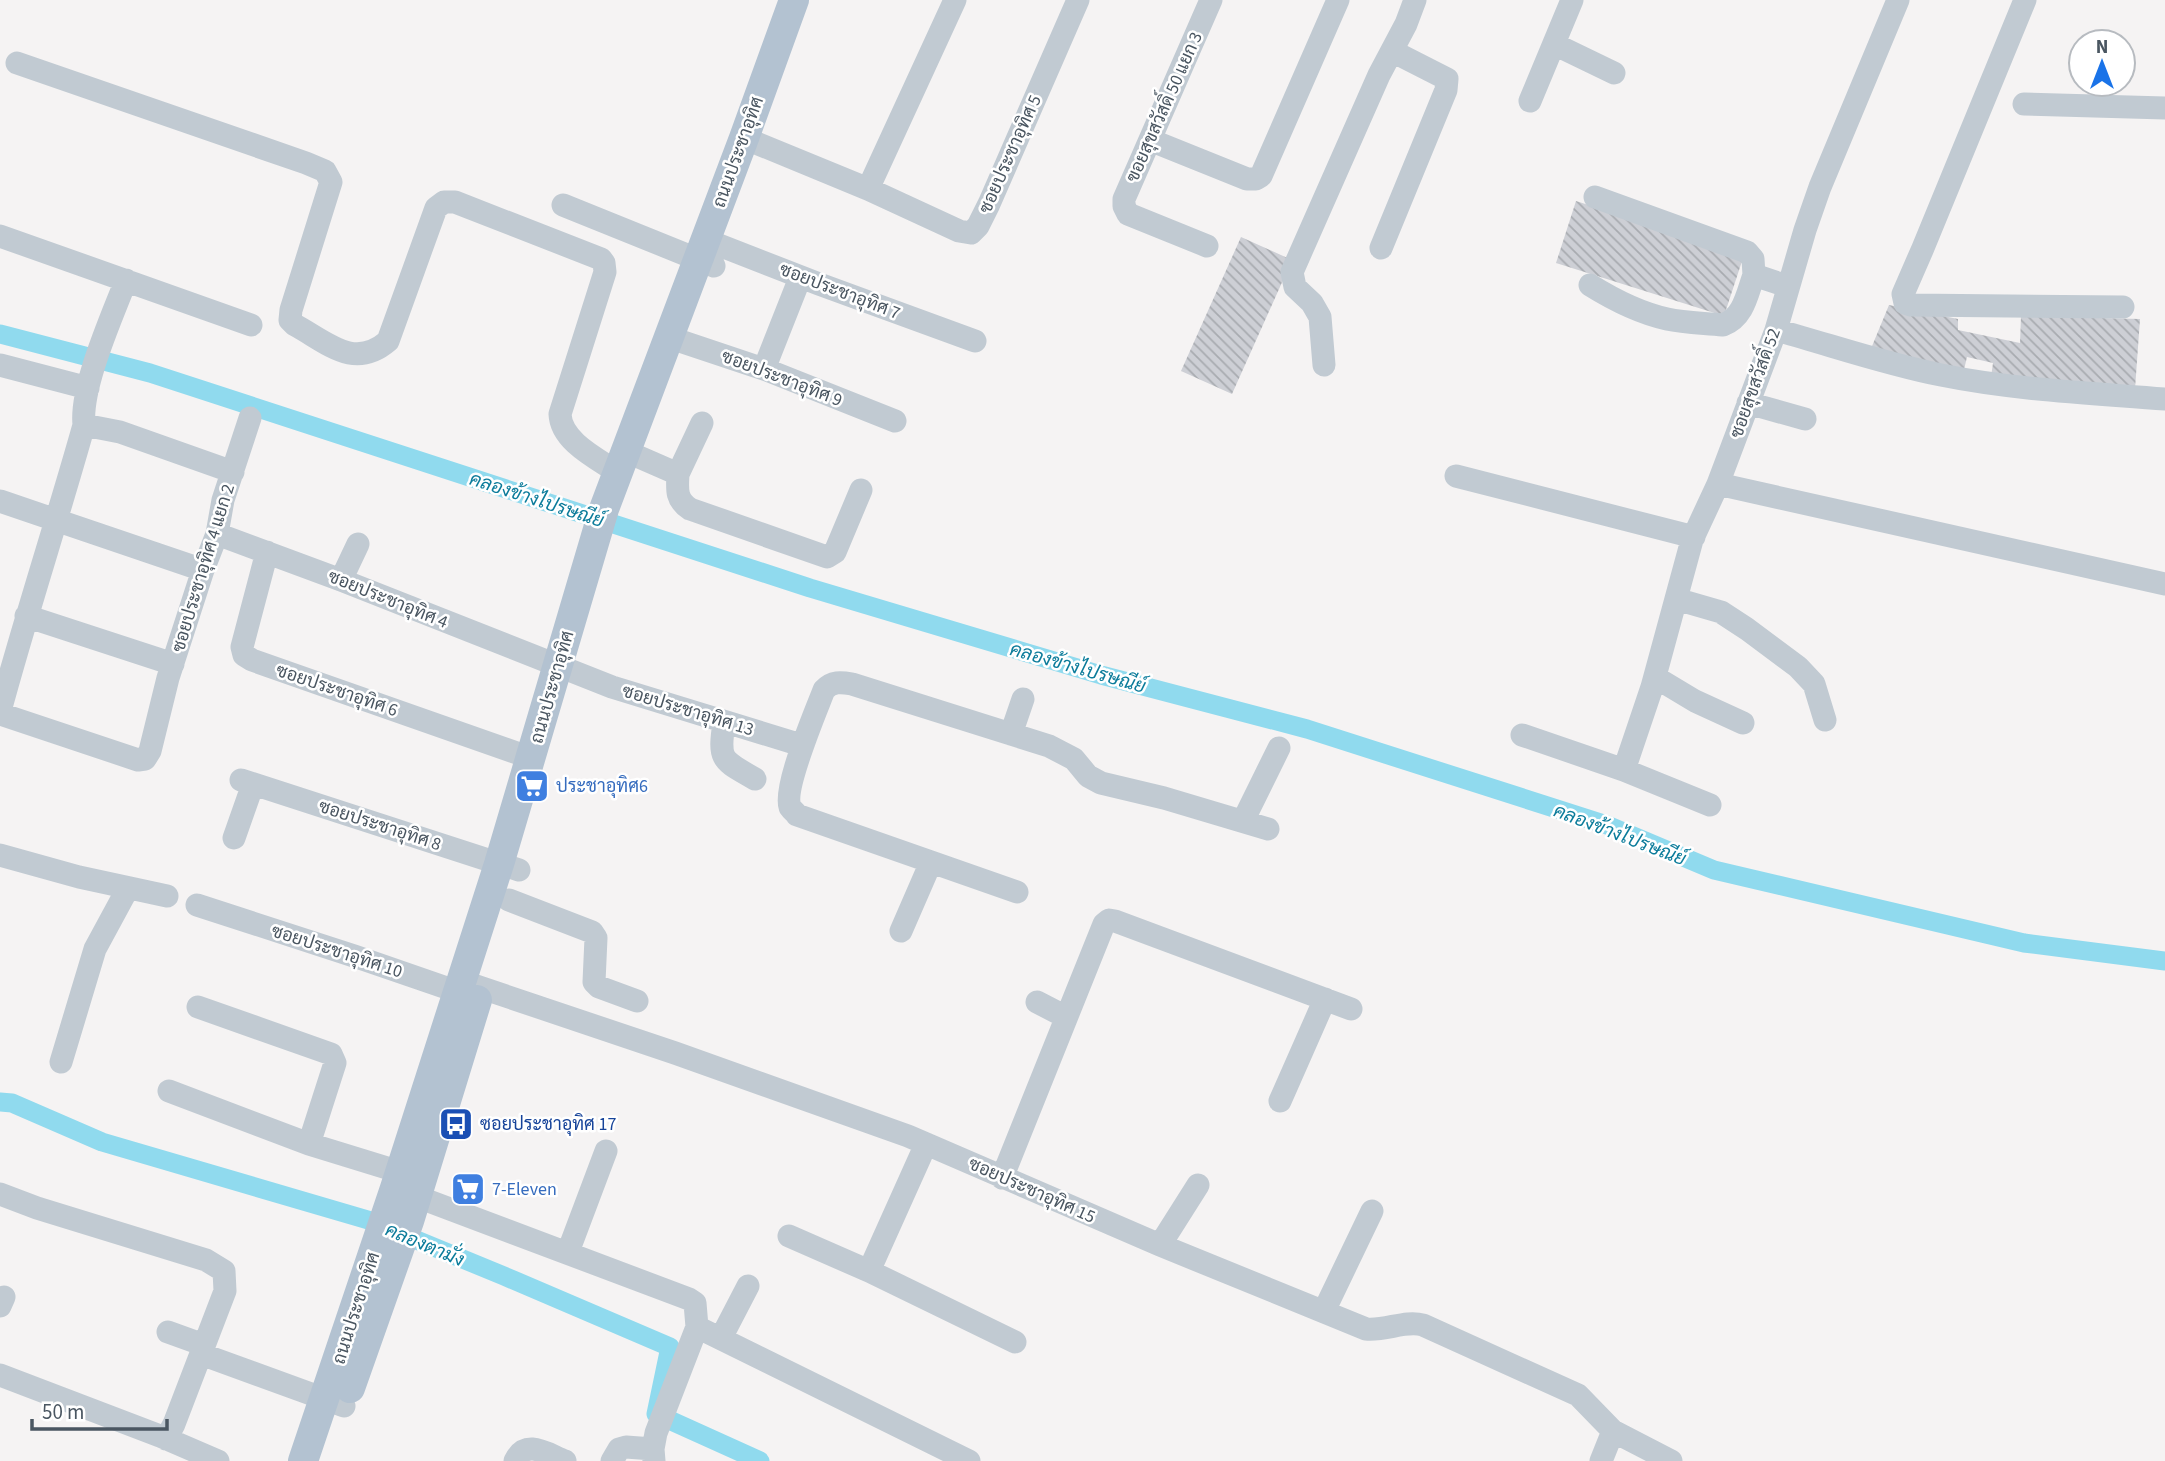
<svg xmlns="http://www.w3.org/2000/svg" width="2165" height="1461" viewBox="0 0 2165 1461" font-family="'Source Sans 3',Sarabun,sans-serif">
<defs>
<pattern id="building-back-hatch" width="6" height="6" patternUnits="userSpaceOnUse" patternTransform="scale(1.75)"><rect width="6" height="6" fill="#cdcfd5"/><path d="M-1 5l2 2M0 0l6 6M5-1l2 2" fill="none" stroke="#a8abb0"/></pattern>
</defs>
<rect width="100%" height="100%" fill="#f5f3f3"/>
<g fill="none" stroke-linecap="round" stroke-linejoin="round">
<path stroke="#90daee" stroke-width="19" d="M 0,334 L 150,373 L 810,588 L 1101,675 L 1307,729 L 1607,825 L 1714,870 L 2024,943 L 2165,961
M 0,1102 L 12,1103 L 102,1142 L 368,1220 L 504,1276 L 670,1347 L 656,1414 L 760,1461"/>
</g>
<path fill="url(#building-back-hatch)" d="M 1576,201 L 1744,255 L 1724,316 L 1556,263 Z
M 1241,237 L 1292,260 L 1232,394 L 1181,371 Z
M 1889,305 L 1958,319 L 1958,330 L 2020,343 L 2021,316 L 2140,319 L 2135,389 L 1991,377 L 1993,363 L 1967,357 L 1963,374 L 1870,351 Z"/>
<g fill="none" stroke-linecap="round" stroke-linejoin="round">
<path stroke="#c1cad2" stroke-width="23" d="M 2025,0 L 1923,248 L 1903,294 L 1905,303 L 1911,305 L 2123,307
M 1554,44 L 1614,73
M 17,63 L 306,163 L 325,171 L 331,182 L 291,310 L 290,320 L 295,325 C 328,343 354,370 388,341 L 436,208 L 444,202 L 455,202 L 601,259 L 604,263 L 605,272 L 560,414 C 561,441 596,458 617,472
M 1530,101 L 1572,0
M 2024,104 L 2165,108
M 744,138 L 868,189 L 959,231 L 971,233 L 978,226 L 989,204 L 1078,0
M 1150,140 L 1247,179 L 1256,179 L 1261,176 L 1338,0
M 868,189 L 955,0
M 1595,197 L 1747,252 L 1753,259 L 1754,275
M 563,205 L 714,266
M 0,236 L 251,325
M 706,240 L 819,284 L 975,341
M 1207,246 L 1128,214 L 1124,206 L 1124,199 L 1211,0
M 1381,248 L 1446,90 L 1447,79 L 1392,51
M 1590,285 C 1614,300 1640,313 1667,319 C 1685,323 1705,323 1723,325 C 1744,317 1747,294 1754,275 L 1787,286
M 1776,330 C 1831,345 1885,364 1941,375 C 2015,390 2090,393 2165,399
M 668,337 L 764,369 L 895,421
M 0,365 L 88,388
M 1324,365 L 1320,317 L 1312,303 L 1295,287 L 1292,272 L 1379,75 L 1406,24 L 1415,0
M 764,369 L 796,288
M 1748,403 L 1805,419
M 84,425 L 120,432 L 233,472
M 639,457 L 678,474 C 677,490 676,500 690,509 L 827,557 L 835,552 L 861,490
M 678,474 L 702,423
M 1456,476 L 1694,537
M 1718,484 L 2165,584
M 0,501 L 203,570
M 217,534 L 341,580 L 612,687 L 801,745
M 267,552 L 242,647 L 244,655 L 252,660 L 531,758
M 341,580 L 358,544
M 1676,599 L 1721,612 L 1747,629 L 1798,667 L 1814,684 L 1825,720
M 26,616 L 173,664
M 1655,677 L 1695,701 L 1743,723
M 0,711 C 26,615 57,521 84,425 C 80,387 112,317 126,280
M 0,714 L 138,760 L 145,759 L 150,751 L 168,678 L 203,570 L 217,534 L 223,500 L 250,418
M 724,723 C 718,762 723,760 755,779
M 1011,734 L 1023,699
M 1522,735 L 1624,770 L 1710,805
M 1624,770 L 1652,687 L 1692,540 L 1718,484 L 1776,330 L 1805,230 L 1820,187 L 1898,0
M 241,780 L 519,870
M 1243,821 L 1279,748
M 234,838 L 253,784
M 0,855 L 79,877 L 167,896
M 1017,892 L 797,815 C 796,813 791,809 790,807 C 783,788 816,711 824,690 C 832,681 841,682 852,684 L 1049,746 L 1074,759 L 1088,776 L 1101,783 L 1164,798 L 1268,829
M 509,900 L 592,932 L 596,938 L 594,982 L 599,987 L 637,1001
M 197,905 L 354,956 L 473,997
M 901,931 L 931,862
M 461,981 L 675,1053 L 908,1136 L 1160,1245 L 1366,1329 C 1386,1331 1405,1320 1423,1325 L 1578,1395 L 1613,1431 L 1601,1461
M 1037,1002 L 1066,1017
M 198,1007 L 331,1054 L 335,1063 L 309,1144
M 61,1062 L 95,949 L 128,888
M 169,1091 L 309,1144 L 400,1172
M 1280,1101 L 1325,999
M 1002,1178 L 1104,924 L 1109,920 L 1115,921 L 1351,1009
M 402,1191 L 689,1299 L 695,1303 L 697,1327 L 656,1433 L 653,1449 L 654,1461
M 0,1194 L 37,1208 L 206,1260 L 224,1271 L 225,1291 L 174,1424 L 166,1439
M 789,1236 L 869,1271 L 1015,1342
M 1160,1245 L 1198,1185
M 568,1252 L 606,1151
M 869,1271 L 926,1144
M 0,1306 L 4,1297
M 1324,1311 L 1372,1211
M 697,1327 L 969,1461
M 168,1332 L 204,1345
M 721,1338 L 748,1286
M 201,1354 L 344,1406
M 0,1375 L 160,1436 L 218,1461
M 1613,1431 L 1671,1461
M 515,1461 C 526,1438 547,1454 565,1461
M 612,1461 L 619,1449 L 626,1447 L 653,1449"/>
<path stroke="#b3c2d1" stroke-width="30" d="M 350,1388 L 409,1221 L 477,1000
M 303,1461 L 395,1188 L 499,864 L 604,509 L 744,138 L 794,0"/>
</g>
<defs>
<g id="supermarket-square" transform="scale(1.75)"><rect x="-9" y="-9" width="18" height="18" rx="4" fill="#3f7fe0" stroke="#fff"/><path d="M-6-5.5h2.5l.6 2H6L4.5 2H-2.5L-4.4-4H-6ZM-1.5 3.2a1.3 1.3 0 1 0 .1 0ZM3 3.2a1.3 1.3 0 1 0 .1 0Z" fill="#fff"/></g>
<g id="bus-square" transform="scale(1.75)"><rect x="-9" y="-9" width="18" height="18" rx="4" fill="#1a4fb4" stroke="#fff"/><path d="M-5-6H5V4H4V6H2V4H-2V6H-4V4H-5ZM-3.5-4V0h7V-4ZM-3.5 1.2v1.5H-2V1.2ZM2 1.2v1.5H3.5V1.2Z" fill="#fff"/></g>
</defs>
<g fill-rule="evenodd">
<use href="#supermarket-square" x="532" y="786"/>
<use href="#bus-square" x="456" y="1124"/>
<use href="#supermarket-square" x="468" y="1189"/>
</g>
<g text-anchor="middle" stroke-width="5" stroke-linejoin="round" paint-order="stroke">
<g font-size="18" fill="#4a5661" stroke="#fff">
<text transform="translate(1164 107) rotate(-66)" y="6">ฃอยสุขสวัสดิ์ 50 แยก 3</text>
<text transform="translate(738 152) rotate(-70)" y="6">ถนนประชาอุทิศ</text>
<text transform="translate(1010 154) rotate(-66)" y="6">ซอยประชาอุทิศ 5</text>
<text transform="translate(840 291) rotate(21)" y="6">ซอยประชาอุทิศ 7</text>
<text transform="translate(782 378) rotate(21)" y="6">ซอยประชาอุทิศ 9</text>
<text transform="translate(1755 383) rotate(-70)" y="6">ซอยสุขสวัสดิ์ 52</text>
<text transform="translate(203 568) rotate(-73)" y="6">ซอยประชาอุทิศ 4 แยก 2</text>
<text transform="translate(388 599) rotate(22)" y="6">ซอยประชาอุทิศ 4</text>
<text transform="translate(552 687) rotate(-74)" y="6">ถนนประชาอุทิศ</text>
<text transform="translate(337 690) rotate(19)" y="6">ซอยประชาอุทิศ 6</text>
<text transform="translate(688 710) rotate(17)" y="6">ซอยประชาอุทิศ 13</text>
<text transform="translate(380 825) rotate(18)" y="6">ซอยประชาอุทิศ 8</text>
<text transform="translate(337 951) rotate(18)" y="6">ซอยประชาอุทิศ 10</text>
<text transform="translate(1032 1190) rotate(24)" y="6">ซอยประชาอุทิศ 15</text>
<text transform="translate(356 1308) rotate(-72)" y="6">ถนนประชาอุทิศ</text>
</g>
<g font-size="18" fill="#366cbe" stroke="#fff" text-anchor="start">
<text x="556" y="792">ประชาอุทิศ6</text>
<text x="492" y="1195">7-Eleven</text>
</g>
<g font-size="18" fill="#164399" stroke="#fff" text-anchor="start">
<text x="480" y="1130">ซอยประชาอุทิศ 17</text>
</g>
<g font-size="19" font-style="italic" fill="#0c7c9b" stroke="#fff">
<text transform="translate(537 499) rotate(18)" y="7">คลองข้างไปรษณีย์</text>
<text transform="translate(1078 667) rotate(16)" y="7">คลองข้างไปรษณีย์</text>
<text transform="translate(1620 834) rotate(21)" y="7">คลองข้างไปรษณีย์</text>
<text transform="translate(425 1244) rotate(23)" y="7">คลองตามั่ง</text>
</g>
</g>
<g transform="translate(2102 63)"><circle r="33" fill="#ffffff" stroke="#b7bbc0" stroke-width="2"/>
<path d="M0-5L12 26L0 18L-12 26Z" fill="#1a73e8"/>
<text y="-10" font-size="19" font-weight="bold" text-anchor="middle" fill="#4a5661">N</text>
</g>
<path d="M32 1419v10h135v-10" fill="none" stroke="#4a5661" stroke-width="3.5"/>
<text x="42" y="1419" font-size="21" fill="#4a5661" stroke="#ffffff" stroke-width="5" paint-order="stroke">50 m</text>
</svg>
